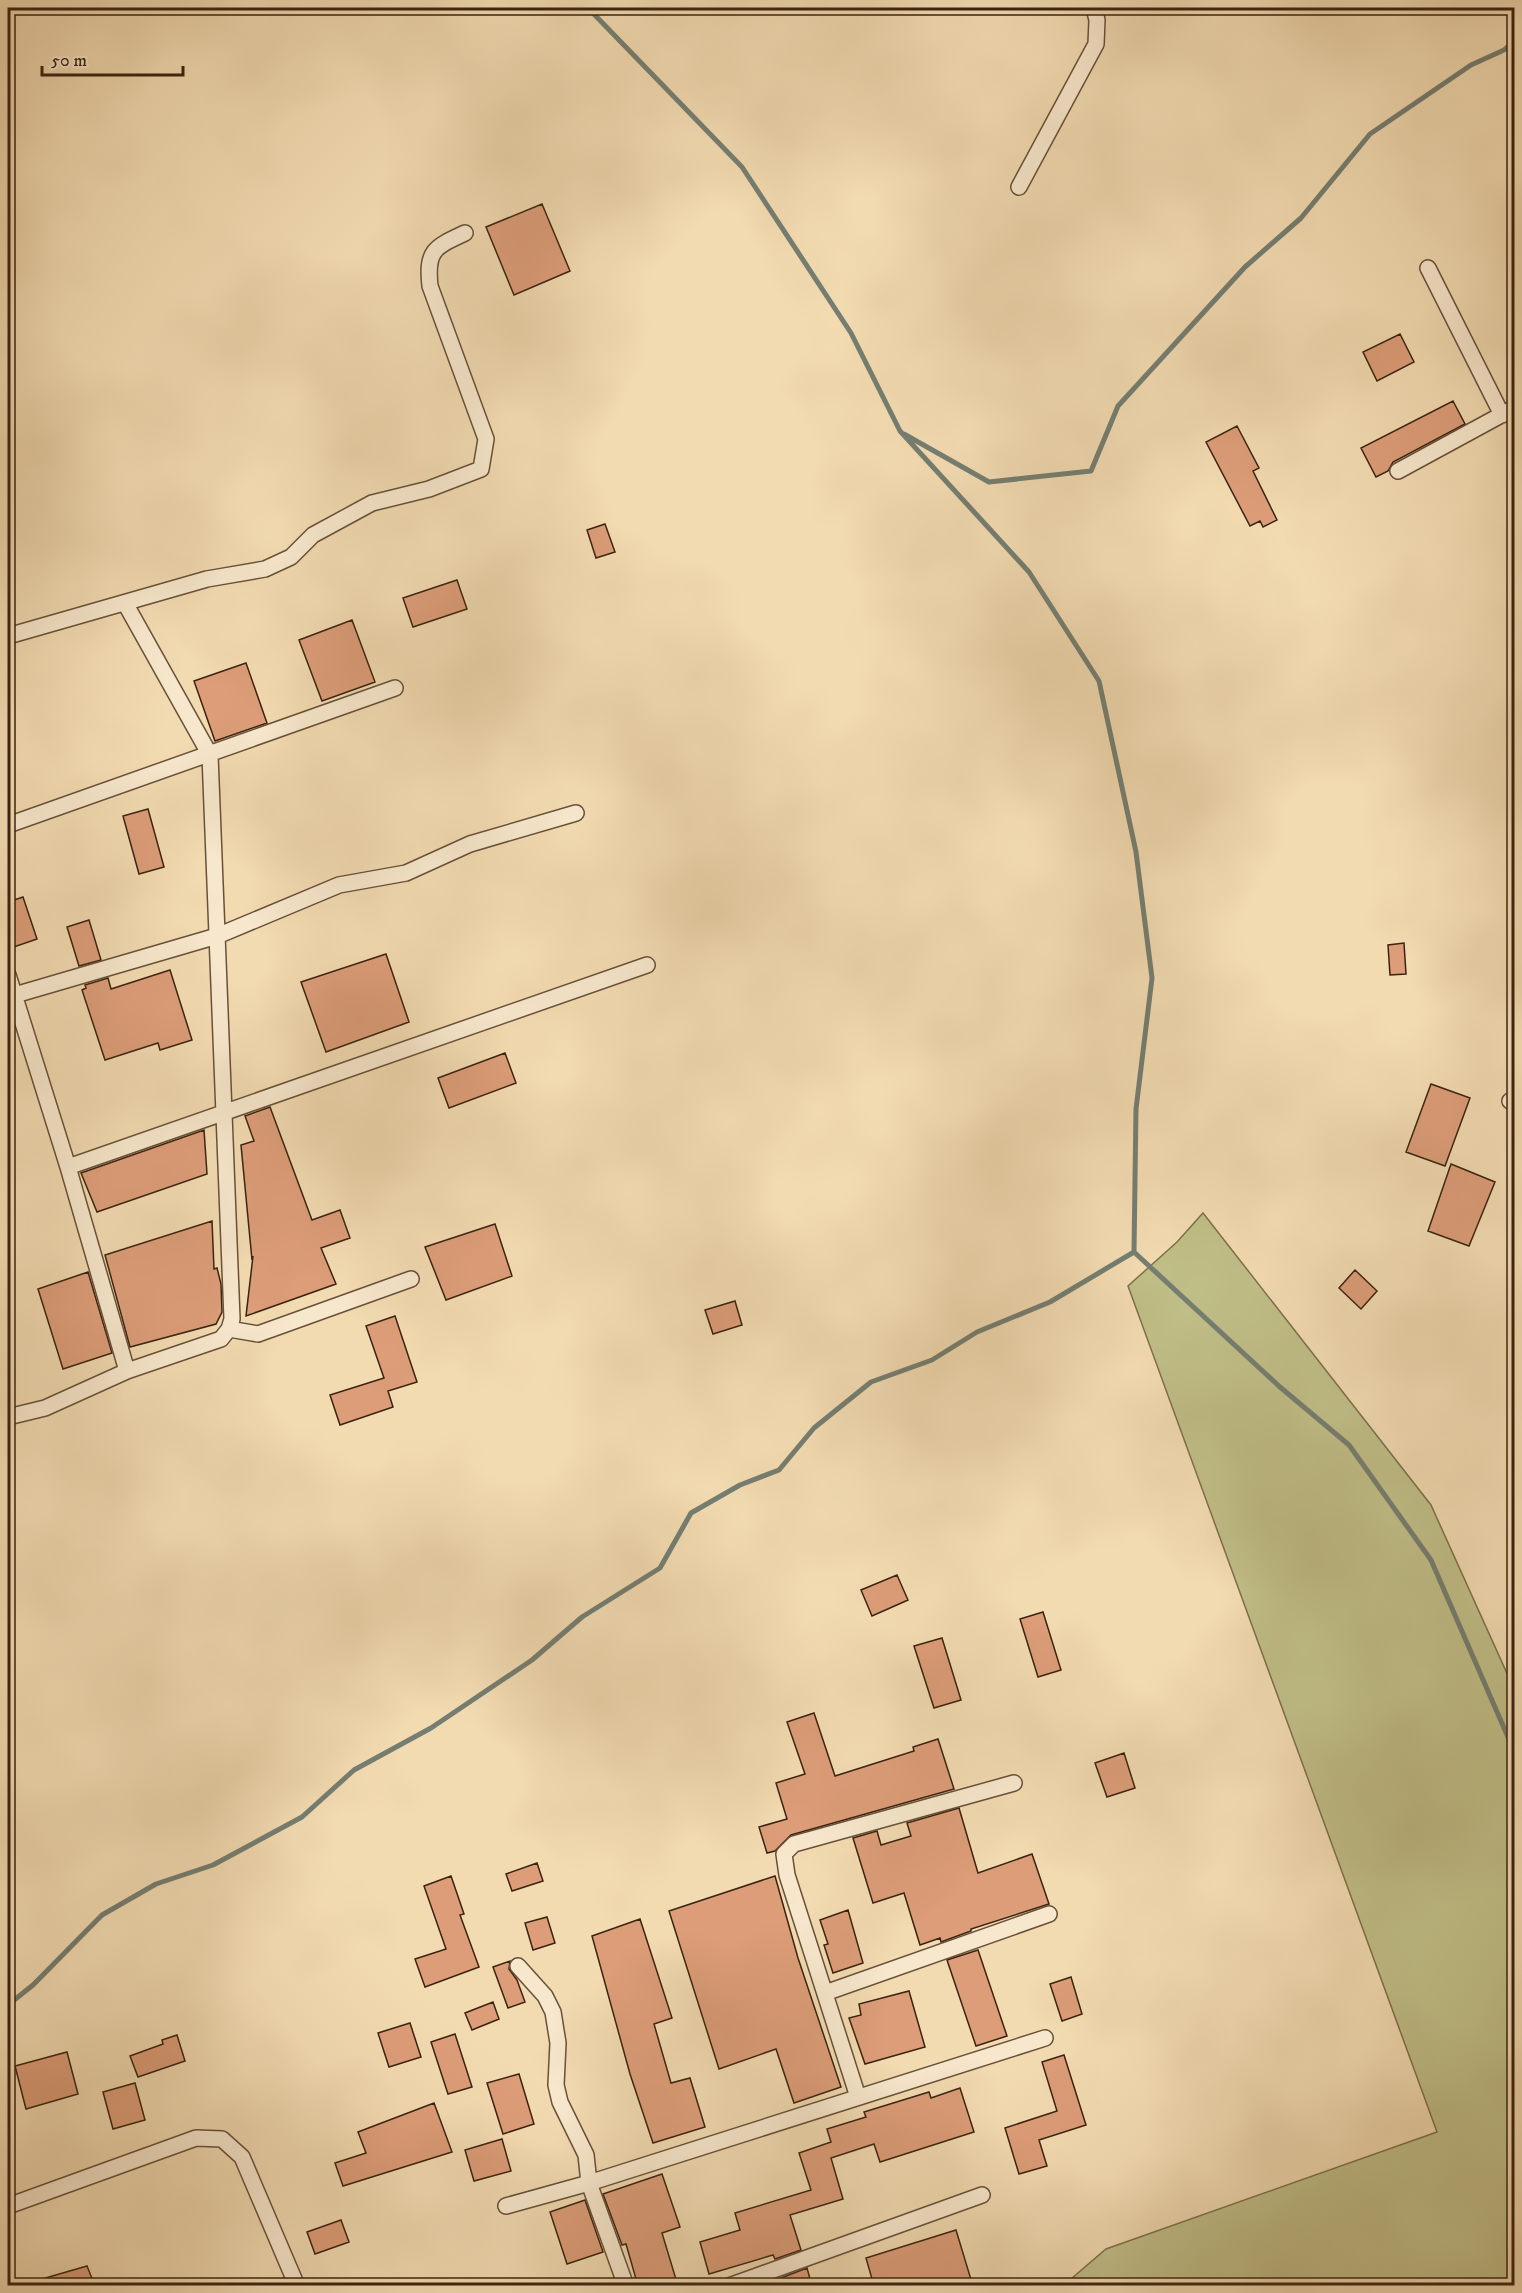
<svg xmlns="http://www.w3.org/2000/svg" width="1522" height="2293" viewBox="0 0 1522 2293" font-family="'IM FELL DW Pica',serif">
<rect width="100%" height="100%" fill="#f2dab1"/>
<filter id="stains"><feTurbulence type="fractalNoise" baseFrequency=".00333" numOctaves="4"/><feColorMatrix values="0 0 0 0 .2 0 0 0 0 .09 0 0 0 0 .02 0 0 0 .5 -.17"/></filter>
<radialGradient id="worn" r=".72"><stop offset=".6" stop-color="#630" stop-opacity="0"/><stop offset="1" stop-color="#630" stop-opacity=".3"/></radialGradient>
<path fill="#c0be87" stroke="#7d704c" stroke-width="1.5" d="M 1203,1213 L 1431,1505 L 1514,1689 L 1514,2285 L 1064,2285 L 1106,2249 L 1437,2132 L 1128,1286 L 1177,1242 Z"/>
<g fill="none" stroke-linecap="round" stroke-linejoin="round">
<path stroke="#757e71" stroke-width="5" d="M 588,8 L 742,167 L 851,333 L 900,431 L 1029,572 L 1099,681 L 1136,852 L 1152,978 L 1136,1109 L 1134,1252 L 1280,1387 L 1349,1445 L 1431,1560 L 1514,1751
M 904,434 L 989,482 L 1091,471 L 1118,406 L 1245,267 L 1301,218 L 1370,134 L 1471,65 L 1504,50 L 1514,41
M 8,2005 L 33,1985 L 102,1915 L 156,1884 L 213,1865 L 302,1817 L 354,1770 L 431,1728 L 532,1660 L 582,1617 L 660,1568 L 691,1513 L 740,1485 L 779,1470 L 814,1428 L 871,1382 L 932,1360 L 977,1332 L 1050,1302 L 1134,1252"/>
</g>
<path fill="#dc9d78" stroke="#3a2310" stroke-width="1.5" d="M 542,204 L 570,271 L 514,295 L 486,227 Z
M 1400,334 L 1414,362 L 1377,381 L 1363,352 Z
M 1453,401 L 1465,424 L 1393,462 L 1388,471 L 1376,477 L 1361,448 Z
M 1237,426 L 1259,468 L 1253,471 L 1277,520 L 1263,527 L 1260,521 L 1250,526 L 1206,442 Z
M 605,524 L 615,552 L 596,558 L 587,530 Z
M 457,580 L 467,609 L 413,627 L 403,598 Z
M 352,620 L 375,682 L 322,701 L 299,640 Z
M 246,663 L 267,723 L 215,741 L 194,681 Z
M 148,809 L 164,867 L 139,874 L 123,816 Z
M 23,897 L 37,939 L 8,949 L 8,902 Z
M 89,920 L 101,960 L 79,966 L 67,927 Z
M 1404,943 L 1406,974 L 1390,975 L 1388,945 Z
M 386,954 L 409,1022 L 326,1052 L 301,982 Z
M 170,970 L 192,1040 L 160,1050 L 158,1043 L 105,1060 L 82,990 L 86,988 L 85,985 L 108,978 L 111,989 Z
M 505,1053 L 516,1083 L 449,1108 L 438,1078 Z
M 1431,1084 L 1470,1098 L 1445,1166 L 1406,1152 Z
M 270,1107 L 312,1220 L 340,1210 L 350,1238 L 321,1248 L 336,1284 L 246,1316 L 253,1256 L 252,1260 L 241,1145 L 254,1141 L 245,1116 Z
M 204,1130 L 207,1174 L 97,1212 L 81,1173 Z
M 1451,1164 L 1495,1182 L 1469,1246 L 1428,1231 Z
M 212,1221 L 214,1269 L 217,1268 L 221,1284 L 222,1312 L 216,1324 L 130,1347 L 105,1255 Z
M 495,1224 L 512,1276 L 446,1300 L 425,1247 Z
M 1355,1270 L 1377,1291 L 1361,1309 L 1339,1288 Z
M 88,1272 L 112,1353 L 63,1369 L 38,1289 Z
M 735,1301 L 742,1325 L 713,1334 L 705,1310 Z
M 395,1316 L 417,1382 L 388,1391 L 393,1407 L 340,1425 L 330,1395 L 384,1378 L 366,1326 Z
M 897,1575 L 908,1600 L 872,1616 L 861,1590 Z
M 1043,1612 L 1061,1670 L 1038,1677 L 1020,1619 Z
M 942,1638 L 961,1700 L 934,1708 L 914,1646 Z
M 814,1713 L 835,1776 L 914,1751 L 913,1747 L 938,1739 L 954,1789 L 791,1835 L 775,1851 L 767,1853 L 759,1827 L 787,1819 L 776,1783 L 805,1774 L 787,1722 Z
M 1124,1753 L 1135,1788 L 1107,1797 L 1095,1763 Z
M 959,1808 L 978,1873 L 1032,1854 L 1049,1904 L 971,1929 L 971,1931 L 941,1942 L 940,1938 L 920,1945 L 904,1893 L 873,1903 L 853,1838 L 877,1831 L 881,1845 L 911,1836 L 907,1823 Z
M 537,1863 L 543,1881 L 512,1891 L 506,1874 Z
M 451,1876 L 464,1914 L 460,1915 L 479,1967 L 425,1987 L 415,1959 L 446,1949 L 424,1886 Z
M 775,1876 L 798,1958 L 841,2087 L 794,2103 L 776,2049 L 719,2069 L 669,1911 Z
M 848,1910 L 863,1963 L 833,1973 L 824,1945 L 828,1944 L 820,1920 Z
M 547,1917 L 555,1943 L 533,1950 L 525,1923 Z
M 640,1919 L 672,2018 L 654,2024 L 671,2083 L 690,2078 L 705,2127 L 653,2143 L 630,2074 L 592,1936 Z
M 978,1950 L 1007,2036 L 976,2046 L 947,1960 Z
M 510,1961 L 509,1969 L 517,1980 L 525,2002 L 508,2008 L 493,1967 Z
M 1071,1977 L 1082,2014 L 1062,2021 L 1050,1984 Z
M 909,1991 L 925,2047 L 865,2064 L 849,2018 L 861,2015 L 859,2004 Z
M 493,2002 L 499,2019 L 472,2030 L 465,2013 Z
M 410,2023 L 421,2057 L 389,2067 L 378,2033 Z
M 455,2034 L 472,2087 L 448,2094 L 431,2042 Z
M 177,2035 L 185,2061 L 138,2077 L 130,2056 L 163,2044 L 162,2040 Z
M 67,2052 L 78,2094 L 26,2109 L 15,2066 Z
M 1064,2055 L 1086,2125 L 1039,2140 L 1047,2166 L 1019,2174 L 1005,2128 L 1057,2111 L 1042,2062 Z
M 519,2074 L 534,2124 L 503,2134 L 487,2083 Z
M 135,2083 L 145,2120 L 113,2129 L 103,2092 Z
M 960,2088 L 974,2132 L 880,2162 L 874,2144 L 831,2158 L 843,2199 L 790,2215 L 801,2250 L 775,2259 L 773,2255 L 709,2274 L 700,2242 L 740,2230 L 735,2213 L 811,2190 L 799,2153 L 831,2142 L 827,2129 L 866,2117 L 864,2112 L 929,2092 L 931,2098 Z
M 434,2103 L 452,2152 L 343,2186 L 335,2163 L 366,2153 L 358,2132 Z
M 502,2139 L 511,2171 L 474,2181 L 465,2150 Z
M 662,2174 L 680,2227 L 662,2233 L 678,2286 L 638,2286 L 626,2244 L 622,2245 L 603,2194 Z
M 585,2200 L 603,2252 L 567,2264 L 550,2212 Z
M 341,2220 L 349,2242 L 315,2254 L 307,2232 Z
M 956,2230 L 972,2283 L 962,2286 L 874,2286 L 866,2258 Z
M 87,2266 L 95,2286 L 36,2286 L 35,2281 Z
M 807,2268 L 812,2286 L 784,2286 L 781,2278 Z"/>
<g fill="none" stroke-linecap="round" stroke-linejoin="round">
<g stroke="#685138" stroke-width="18">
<path id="minor" d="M 1019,187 L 1096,44 L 1097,20 L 1094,8
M 1428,268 L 1502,415
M 1398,471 L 1514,408
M 8,636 L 207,579 L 265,569 L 291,557 L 313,535 L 372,503 L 429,489 L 481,469 L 486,439 L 430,286 C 426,250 435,247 465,233
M 8,825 L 395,688
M 8,975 L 68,1167 L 127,1371
M 8,997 L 217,936 L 339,885 L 406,873 L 470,844 L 576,813
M 1510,1101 L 1514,1102
M 68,1167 L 647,965
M 229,1329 L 258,1334 L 411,1279
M 8,1417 L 45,1408 L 127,1371 L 221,1339 L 229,1329 L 232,1319 L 210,755 L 125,603
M 518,1966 L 545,1996 L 553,2012 L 558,2043 L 556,2085 L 560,2102 L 586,2155 L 589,2183 L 626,2286
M 825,1993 L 1049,1914
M 858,2097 L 787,1875 L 784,1854 L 794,1844 L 1014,1783
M 8,2206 L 196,2138 L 222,2139 L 242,2157 L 297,2286
M 506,2206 L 589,2183 L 1045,2038
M 729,2286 L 982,2195"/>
</g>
<use href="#minor" stroke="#f7e7cc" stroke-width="15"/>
</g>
<rect width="1522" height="2293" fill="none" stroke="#f2dab1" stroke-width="30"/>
<rect x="9" y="9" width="1504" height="2275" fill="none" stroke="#3a2310" stroke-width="3"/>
<rect x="15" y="15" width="1492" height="2263" fill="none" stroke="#3a2310" stroke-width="1.5"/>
<path d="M42 66v9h141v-9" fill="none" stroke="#3a2310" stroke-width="3"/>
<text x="51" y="66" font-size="18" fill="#3a2310" stroke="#f7e7cc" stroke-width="4.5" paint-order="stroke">50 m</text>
<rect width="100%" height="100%" filter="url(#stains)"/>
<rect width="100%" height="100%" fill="url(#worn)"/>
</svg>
